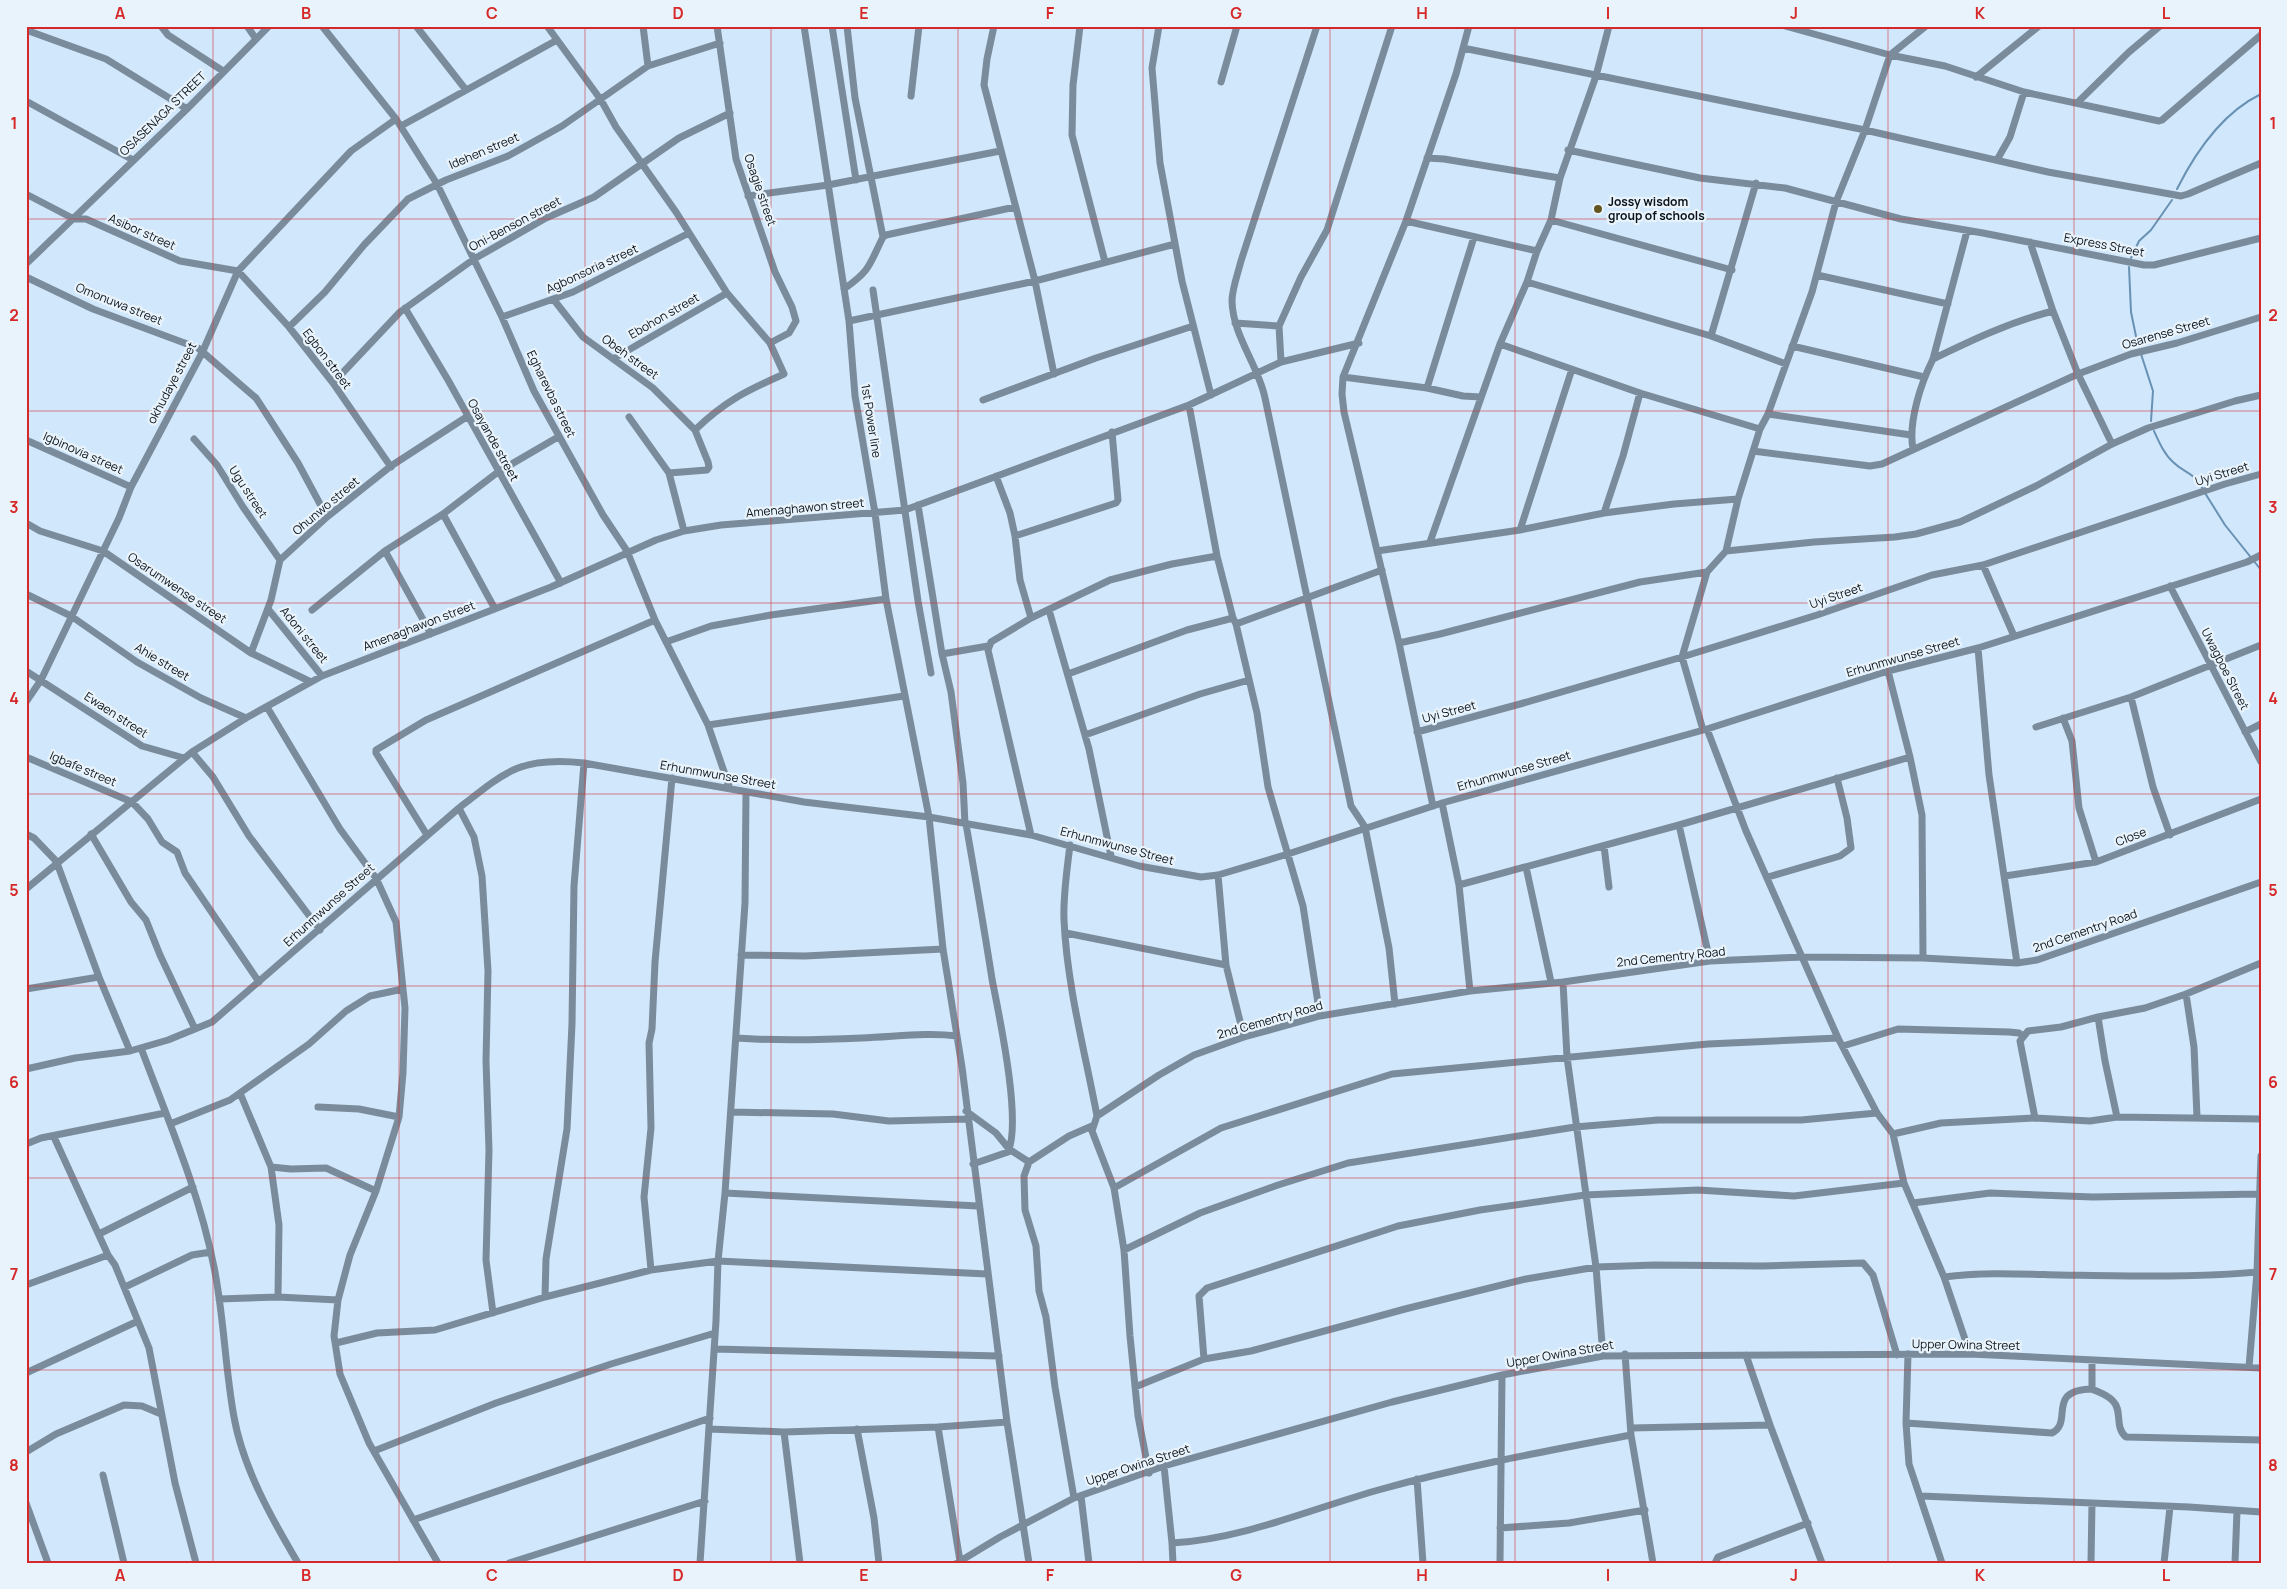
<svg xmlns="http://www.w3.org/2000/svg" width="2287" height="1589" viewBox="0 0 2287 1589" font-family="Manrope,sans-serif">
<rect width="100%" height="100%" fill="#d0e7fc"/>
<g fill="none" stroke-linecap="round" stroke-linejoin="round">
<path stroke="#6891b3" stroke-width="2" d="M 2177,189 C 2196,151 2222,113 2261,94
M 2131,258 L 2139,241 L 2151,230 L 2172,200
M 2129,267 L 2131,312 L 2138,346
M 2141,354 L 2153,391 L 2151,421
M 2154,431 C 2159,442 2164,454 2173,462 C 2185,474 2192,470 2203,489
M 2205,493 L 2225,525 L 2261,570"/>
<path stroke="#7a8c9c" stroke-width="7" d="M 161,26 L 168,35 L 223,71
M 247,26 L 256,39
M 322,26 L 396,119 L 437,184 L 502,317 L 534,391 L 603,515 L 627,551 L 655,620 L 708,725 L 730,789
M 416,26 L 466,90
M 547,26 L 601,100 L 616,127 L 676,212 L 727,293 L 770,343 L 784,374 C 746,391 725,401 695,430 L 653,388 L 583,337 L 554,300
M 643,26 L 648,66
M 717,26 L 736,159 L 775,272 L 792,307 L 796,321 L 789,333 L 770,343
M 804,26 L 849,321 L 855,396 L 875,513 L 886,599 L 929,817 L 943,949 L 962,1067 L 1007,1422 L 1029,1563
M 832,26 L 856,180
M 847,26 L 855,98 L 883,237
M 994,26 L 987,59 L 984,85 L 1035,281 L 1054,374
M 1080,26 L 1073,85 L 1072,135 L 1105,262
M 1159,26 L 1152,68 L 1160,163 L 1182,281 L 1211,395
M 1317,26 L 1241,261 C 1238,273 1232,289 1232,301 C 1233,337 1258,364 1265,398 C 1293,534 1322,670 1351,806 L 1365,827 L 1389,948 L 1395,1004
M 1785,26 L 1890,55 L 1945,66 L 2024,92 L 2159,121 L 2162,120 L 2261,35
M 26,30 L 106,59 L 187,109
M 1463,48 L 1865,130 L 2048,172 L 2181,196 L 2188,194 L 2261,163
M 1976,77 L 2039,26
M 1221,82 L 1237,26
M 911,96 L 919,26
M 26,101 L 133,160
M 2077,103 L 2129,52 L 2160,26
M 401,126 L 557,40
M 1568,150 L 1700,178 L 1785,188 L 1901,219 L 1983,233 L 2144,265 L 2154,265 L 2261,238
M 1427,158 L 1444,159 L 1560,178
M 1997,160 L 2010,137 L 2024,92
M 26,194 L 74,219 L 86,219 L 180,261 L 238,271 L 289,327 L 333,383 L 391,467
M 748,196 L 828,185 L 1000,151
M 1551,220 L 1732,270
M 1406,221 L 1537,251
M 2030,242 L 2053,311 L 2078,374 L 2112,444
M 26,264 L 187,109 L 269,26
M 1817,275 L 1948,304
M 26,277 L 93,309 L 198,348 L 256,398 L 298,463 L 327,517
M 1527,282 L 1711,336 L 1786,364
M 844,289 C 871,270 869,265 883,237 L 886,235 L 1015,207
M 873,290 L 918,601 L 931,673
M 405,308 L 448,380 L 561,583
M 502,317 L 573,292 L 689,233
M 849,321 L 1035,281 L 1175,244
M 1235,323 L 1279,326
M 289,327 L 325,292 L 364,245 L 408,199 L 446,180 L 508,156 L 562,126 L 648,66 L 720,43
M 1711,336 L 1756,183
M 1500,344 L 1640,393 L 1760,429
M 1792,346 L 1924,377
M 613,359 L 727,293
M 1933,359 C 1972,340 2010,322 2053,311
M 1281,362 L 1279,326 L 1301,277 L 1327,230 L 1392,26
M 1343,377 L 1427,388 L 1463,396 L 1481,397
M 333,383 L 400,312 L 474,259 L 546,218 L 594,197 L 679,138 L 730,113
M 1427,388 L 1474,237
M 983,400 L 1096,358 L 1193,326
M 1189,405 L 1217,556 L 1233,618 L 1236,624 L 1257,713 L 1268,787 L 1303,906 L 1320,1016
M 1768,414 L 1911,435
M 629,417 L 669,473 L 684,531
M 194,439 L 217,465 L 243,507 L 280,560
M 26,440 L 131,487
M 1913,449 C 1908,422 1921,383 1933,359 L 1967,231
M 1753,451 L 1870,466 L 1882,464 L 2078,374 L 2131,354 L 2177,343 L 2261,317
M 669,473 L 707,470 L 709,467 L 708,462 L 695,430
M 996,476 L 1010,513 L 1015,536 L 1020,580 L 1031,618
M 918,505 L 942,654 L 951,692 L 963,783 L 965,824
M 1604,513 L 1623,456 L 1640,393
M 443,514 L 495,609
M 26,523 L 40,531 L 103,551 L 251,653 L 311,682
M 1520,530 L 1572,369
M 1015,536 L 1116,503 L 1118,500 L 1112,432
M 1430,542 L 1500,344 L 1527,282 L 1537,251 L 1551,220 L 1560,178 L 1596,76 L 1609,26
M 385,551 L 431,634
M 1377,551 L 1520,530 L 1604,513 L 1674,504 L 1738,499
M 1726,551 L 1814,542 L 1895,537 L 1916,534 L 1960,522 L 2036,486 L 2112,444 L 2148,428 L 2235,401 L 2261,395
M 1983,565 L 2014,636
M 2170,586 L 2261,762
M 26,594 L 71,616 L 137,662 L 201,698 L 246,718
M 268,609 L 322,676
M 312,610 L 385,551 L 443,514 L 498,472 L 558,437
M 1049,610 L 1089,749 L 1111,856
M 1236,624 L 1382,570
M 666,642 L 711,626 L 771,615 L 886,599
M 1399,643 L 1440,634 L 1640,582 L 1707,572
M 1978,648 L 1989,775 L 2017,963
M 251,653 L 271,600 L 280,560 L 327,517 L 391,466 L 468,416
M 942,654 L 988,646
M 26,671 L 142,746 L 184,758
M 1888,671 L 1910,757 L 1922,815 L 1923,958
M 1068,674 L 1187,630 L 1233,618
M 2131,697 L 2153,787 L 2170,835
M 26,702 L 41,680 L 119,518 L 131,487 L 202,353 L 238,271 L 351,151 L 396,119
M 267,707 L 340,829 L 376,878 L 396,922 L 405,1008 L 403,1073 L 399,1117 L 376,1191 L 350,1255 L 338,1300 L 334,1336 L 340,1374 L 369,1443 L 438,1563
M 2063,718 L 2072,741 L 2079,808 L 2096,862
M 708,725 L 904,696
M 2036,727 L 2131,697 L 2261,645
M 1707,729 L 1746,831 L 1838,1038 L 1877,1113 L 1893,1134 L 1904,1183 L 1944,1277 L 1970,1354
M 1703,730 L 1682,657 L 1707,572 L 1726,551 L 1738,499 L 1760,429 L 1768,414 L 1812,292 L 1836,202 L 1865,130 L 1890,55 L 1926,26
M 1417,732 L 1520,704 L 1682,657 L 1817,615 L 1932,575 L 1983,565 L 2225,484 L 2261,474
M 2245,732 L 2261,724
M 1085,735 L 1200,694 L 1249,680
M 192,752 L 213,777 L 249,836 L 320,930
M 26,757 L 132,802 L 148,819 L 162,842 L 177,852 L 185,873 L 259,982
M 1442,803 L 1459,885 L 1470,991
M 1433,806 L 1399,643 L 1344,412 L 1342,394 L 1343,377 L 1406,221 L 1456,74 L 1469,26
M 459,808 L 474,837 L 482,876 L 488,971 L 486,1061 L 489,1150 L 486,1260 L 493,1313
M 966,824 C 975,876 984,927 992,979 C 999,1015 1022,1121 1008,1152 L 973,1164
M 1679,825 L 1710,961
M 26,834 L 34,838 L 58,863
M 91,834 L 131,902 L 146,920 L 160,955 L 195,1029
M 427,835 L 376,753 L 376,750 L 426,720 L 655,620
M 1031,835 L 988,650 L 991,642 L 1031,618 L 1110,580 L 1172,564 L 1217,556
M 1070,845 C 1067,870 1063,895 1064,920 C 1067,986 1085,1052 1097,1116 L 1092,1131 L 1114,1188 L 1124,1250 L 1130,1336 L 1138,1416 L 1149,1473
M 1604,846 L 1609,887
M 57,863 L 99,977 L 130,1051
M 1526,867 L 1551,982
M 1218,875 L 1226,965 L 1244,1037
M 2005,876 L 2096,862 L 2261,799
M 1768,877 L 1840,856 L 1851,848 L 1847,818 L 1837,778
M 1459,885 L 1679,825 L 1910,757
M 26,889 L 192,752 L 246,718 L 322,676 L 551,587 L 656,540 L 684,531 L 721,525 L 905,510 L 1189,405 L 1281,362 L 1359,343
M 1066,933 L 1226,965
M 741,955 L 805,956 L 943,949
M 1563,982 L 1567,1057 L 1596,1267 L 1603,1356
M 26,989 L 99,977
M 2186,994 L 2194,1047 L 2197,1117
M 2098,1017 L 2105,1061 L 2117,1117
M 736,1038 C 778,1041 820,1040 862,1038 C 894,1037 926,1032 957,1036
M 1843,1046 L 1898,1029 L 2009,1032 L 2019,1033 L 2023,1036
M 141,1048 C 168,1120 199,1191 214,1267 C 224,1316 225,1368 234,1417 C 243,1468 272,1519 298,1563
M 26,1069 L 75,1058 L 130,1051 L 168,1040 L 212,1022 L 459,808 C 506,771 522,756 584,763 L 804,802 L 929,817 L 1031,835 L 1139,866 L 1201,877 L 1218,875 L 1288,854 L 1442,803 L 1707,729 L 1888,671 L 1978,648 L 2247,562 L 2261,555
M 240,1093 L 271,1167 L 279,1225 L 278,1297
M 318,1107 L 359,1109 L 399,1117
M 966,1111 L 996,1133 L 1009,1149 L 1029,1162
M 731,1112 L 833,1114 L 889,1121 L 967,1119
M 1097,1116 L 1159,1075 L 1194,1055 L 1244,1037 L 1320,1016 L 1470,991 L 1563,982 L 1710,961 L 1804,957 L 1923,958 L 2017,963 L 2037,960 L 2261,882
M 2035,1118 L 2090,1121 L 2117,1117 L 2261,1119
M 170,1124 L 230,1100 L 309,1044 L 346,1011 L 370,996 L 403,989
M 1893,1134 L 1941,1123 L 2035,1118 L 2020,1041 L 2028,1031 L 2061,1027 L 2098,1017 L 2145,1008 L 2186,994 L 2261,963
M 54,1137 L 108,1255
M 26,1144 L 41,1138 L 165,1113
M 271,1167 L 291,1169 L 326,1168 L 376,1191
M 1114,1188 L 1221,1128 L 1392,1074 L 1708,1044 L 1838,1038
M 725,1193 L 978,1206
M 1913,1203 L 1990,1193 L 2093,1197 L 2258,1194
M 99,1234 L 193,1187
M 1124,1250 L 1200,1213 L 1278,1185 L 1348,1163 L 1575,1127 L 1658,1120 L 1801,1120 L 1877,1113
M 651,1270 L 644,1197 L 651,1128 L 649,1043 L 652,1029 L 655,962 L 672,778
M 1944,1277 C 1982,1272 2020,1274 2059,1275 C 2125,1276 2191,1278 2257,1272
M 26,1285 L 108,1255 L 115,1265 L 149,1348 L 175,1483 L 196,1563
M 125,1287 L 192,1255 L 211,1252
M 545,1297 L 546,1259 L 567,1129 L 572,1024 L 574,886 L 584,763
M 219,1299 L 278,1297 L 338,1300
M 336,1343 L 377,1333 L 435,1330 L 545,1297 L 651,1270 L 718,1261 L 987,1274
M 714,1349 L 999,1356
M 1625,1354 L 1631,1435 L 1653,1563
M 1908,1354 L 1906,1423 L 1909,1464 L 1942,1563
M 1746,1355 L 1770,1425 L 1822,1563
M 1204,1359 L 1199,1296 L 1207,1288 L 1398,1226 L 1480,1210 L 1585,1195 L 1698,1190 L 1794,1196 L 1904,1183
M 2249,1367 L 2257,1272 L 2261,1156
M 26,1373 L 138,1321
M 1135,1387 L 1204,1359 L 1251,1351 L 1405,1309 L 1526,1279 L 1596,1267 L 1655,1265 L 1762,1266 L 1863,1263 L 1873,1275 L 1897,1355
M 2092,1389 L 2092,1360
M 1906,1423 L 2052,1433 C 2074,1422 2045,1390 2092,1389 C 2098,1392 2108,1395 2113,1401 C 2123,1411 2114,1427 2126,1437 L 2261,1440
M 938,1427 L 1007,1422
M 1631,1428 L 1770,1425
M 709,1429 L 784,1432 L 938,1427 L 960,1561
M 857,1429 L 874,1518 L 879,1563
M 784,1432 L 800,1563
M 374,1451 L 496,1403 L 611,1364 L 715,1333
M 26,1452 L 56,1434 L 124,1405 L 142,1406 L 161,1414
M 1164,1466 L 1172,1543 C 1244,1539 1313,1508 1382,1489 C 1464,1466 1547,1451 1631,1435
M 103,1475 L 124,1563
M 1417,1479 L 1423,1563
M 1081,1496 L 1089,1563
M 1921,1496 L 2189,1507 L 2261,1512
M 1074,1498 L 1055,1387 L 1046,1317 L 1039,1291 L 1036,1246 L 1025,1210 L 1024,1176 L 1029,1162 L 1069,1136 L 1092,1126
M 26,1503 L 48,1563
M 413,1520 L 710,1418
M 1500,1528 L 1569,1523 L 1645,1510
M 1172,1543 L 1173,1563
M 509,1563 L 705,1501
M 700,1563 L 716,1321 L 718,1261 L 725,1193 L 745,903 L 746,792
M 957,1563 L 1000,1537 L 1074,1498 L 1164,1466 L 1392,1402 L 1502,1375 L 1603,1356 L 1970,1354 L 2261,1368
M 1500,1563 L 1502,1375
M 1715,1563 L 1718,1557 L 1808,1523
M 2091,1563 L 2092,1503
M 2164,1563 L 2170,1507
M 2235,1563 L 2237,1511"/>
</g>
<path fill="none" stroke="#d62828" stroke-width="1" stroke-opacity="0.55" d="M 213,26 L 213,1563M 399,26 L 399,1563M 585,26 L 585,1563M 771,26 L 771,1563M 958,26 L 958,1563M 1143,26 L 1143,1563M 1330,26 L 1330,1563M 1515,26 L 1515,1563M 1702,26 L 1702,1563M 1888,26 L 1888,1563M 2074,26 L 2074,1563M 26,219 L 2261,219M 26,411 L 2261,411M 26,603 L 2261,603M 26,794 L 2261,794M 26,986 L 2261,986M 26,1178 L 2261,1178M 26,1370 L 2261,1370"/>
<circle fill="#635522" stroke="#e9f3fb" stroke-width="2" cx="1598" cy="209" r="5"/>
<g text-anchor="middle" stroke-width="4.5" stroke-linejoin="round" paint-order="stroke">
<g font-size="12" fill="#0a1219" stroke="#e9f3fb">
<text transform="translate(163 114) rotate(-44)" y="4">OSASENAGA STREET</text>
<text transform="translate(484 151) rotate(-23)" y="4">Idehen street</text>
<text transform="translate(760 190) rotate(71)" y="4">Osagie street</text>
<text transform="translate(515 224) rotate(-28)" y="4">Oni-Benson street</text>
<text transform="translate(142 232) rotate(24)" y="4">Asibor street</text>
<text transform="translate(2104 245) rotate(11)" y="4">Express Street</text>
<text transform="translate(592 269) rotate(-25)" y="4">Agbonsoria street</text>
<text transform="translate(119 304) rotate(22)" y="4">Omonuwa street</text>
<text transform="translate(664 316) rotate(-30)" y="4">Ebohon street</text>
<text transform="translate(2166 333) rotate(-16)" y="4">Osarense Street</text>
<text transform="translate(630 357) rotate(36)" y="4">Obeh street</text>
<text transform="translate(327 359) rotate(53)" y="4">Egbon street</text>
<text transform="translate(172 383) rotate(-62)" y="4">okhudaye street</text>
<text transform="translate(551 394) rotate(64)" y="4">Egharevba street</text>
<text transform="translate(871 421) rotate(81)" y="4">1st Power line</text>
<text transform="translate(493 440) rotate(61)" y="4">Osayande street</text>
<text transform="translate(83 453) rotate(24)" y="4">Igbinovia street</text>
<text transform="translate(2222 474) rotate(-17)" y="4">Uyi Street</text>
<text transform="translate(248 492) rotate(57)" y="4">Ugu street</text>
<text transform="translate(326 506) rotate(-40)" y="4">Ohunwo street</text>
<text transform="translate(805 508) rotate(-5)" y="4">Amenaghawon street</text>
<text transform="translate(177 588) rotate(34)" y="4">Osarumwense street</text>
<text transform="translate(1836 596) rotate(-19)" y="4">Uyi Street</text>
<text transform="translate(419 626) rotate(-21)" y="4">Amenaghawon street</text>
<text transform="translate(304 635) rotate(51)" y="4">Adoni street</text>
<text transform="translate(1903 657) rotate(-16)" y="4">Erhunmwunse Street</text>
<text transform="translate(162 662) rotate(31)" y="4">Ahie street</text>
<text transform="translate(2225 669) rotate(63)" y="4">Uwagboe Street</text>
<text transform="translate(1449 712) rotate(-15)" y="4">Uyi Street</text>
<text transform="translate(116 715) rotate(33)" y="4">Ewaen street</text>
<text transform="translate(83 769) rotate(23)" y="4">Igbafe street</text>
<text transform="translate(1514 771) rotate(-16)" y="4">Erhunmwunse Street</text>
<text transform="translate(718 775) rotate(10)" y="4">Erhunmwunse Street</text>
<text transform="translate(2131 837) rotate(-21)" y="4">Close</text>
<text transform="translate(1117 846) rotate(15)" y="4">Erhunmwunse Street</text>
<text transform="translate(329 905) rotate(-42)" y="4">Erhunmwunse Street</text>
<text transform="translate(2085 931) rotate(-19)" y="4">2nd Cementry Road</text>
<text transform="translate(1671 957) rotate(-6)" y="4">2nd Cementry Road</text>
<text transform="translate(1270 1020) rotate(-16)" y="4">2nd Cementry Road</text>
<text transform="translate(1966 1345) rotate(1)" y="4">Upper Owina Street</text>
<text transform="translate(1560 1354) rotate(-10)" y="4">Upper Owina Street</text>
<text transform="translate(1138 1465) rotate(-18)" y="4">Upper Owina Street</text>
</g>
<g font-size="12" font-weight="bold" fill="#0a1219" stroke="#e9f3fb" text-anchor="start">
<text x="1608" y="206">Jossy wisdom<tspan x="1608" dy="14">group of schools</tspan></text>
</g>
</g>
<rect width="2287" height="1589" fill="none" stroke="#e9f3fb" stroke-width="55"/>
<rect x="28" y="28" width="2232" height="1534" fill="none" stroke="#d62828" stroke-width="2"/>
<g font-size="16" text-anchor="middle" font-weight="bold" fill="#d62828">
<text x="120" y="19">A</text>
<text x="306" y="19">B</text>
<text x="492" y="19">C</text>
<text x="678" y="19">D</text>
<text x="864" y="19">E</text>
<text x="1050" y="19">F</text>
<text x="1236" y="19">G</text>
<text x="1422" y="19">H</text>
<text x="1608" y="19">I</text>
<text x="1794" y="19">J</text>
<text x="1980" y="19">K</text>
<text x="2166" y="19">L</text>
<text x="14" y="129">1</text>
<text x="2273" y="129">1</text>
<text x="14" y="321">2</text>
<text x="2273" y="321">2</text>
<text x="14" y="513">3</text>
<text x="2273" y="513">3</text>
<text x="14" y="704">4</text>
<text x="2273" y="704">4</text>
<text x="14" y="896">5</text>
<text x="2273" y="896">5</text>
<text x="14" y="1088">6</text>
<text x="2273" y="1088">6</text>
<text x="14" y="1280">7</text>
<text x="2273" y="1280">7</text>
<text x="14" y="1471">8</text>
<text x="2273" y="1471">8</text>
<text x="120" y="1581">A</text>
<text x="306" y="1581">B</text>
<text x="492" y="1581">C</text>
<text x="678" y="1581">D</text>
<text x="864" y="1581">E</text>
<text x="1050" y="1581">F</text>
<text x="1236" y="1581">G</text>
<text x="1422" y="1581">H</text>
<text x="1608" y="1581">I</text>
<text x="1794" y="1581">J</text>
<text x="1980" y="1581">K</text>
<text x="2166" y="1581">L</text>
</g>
</svg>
